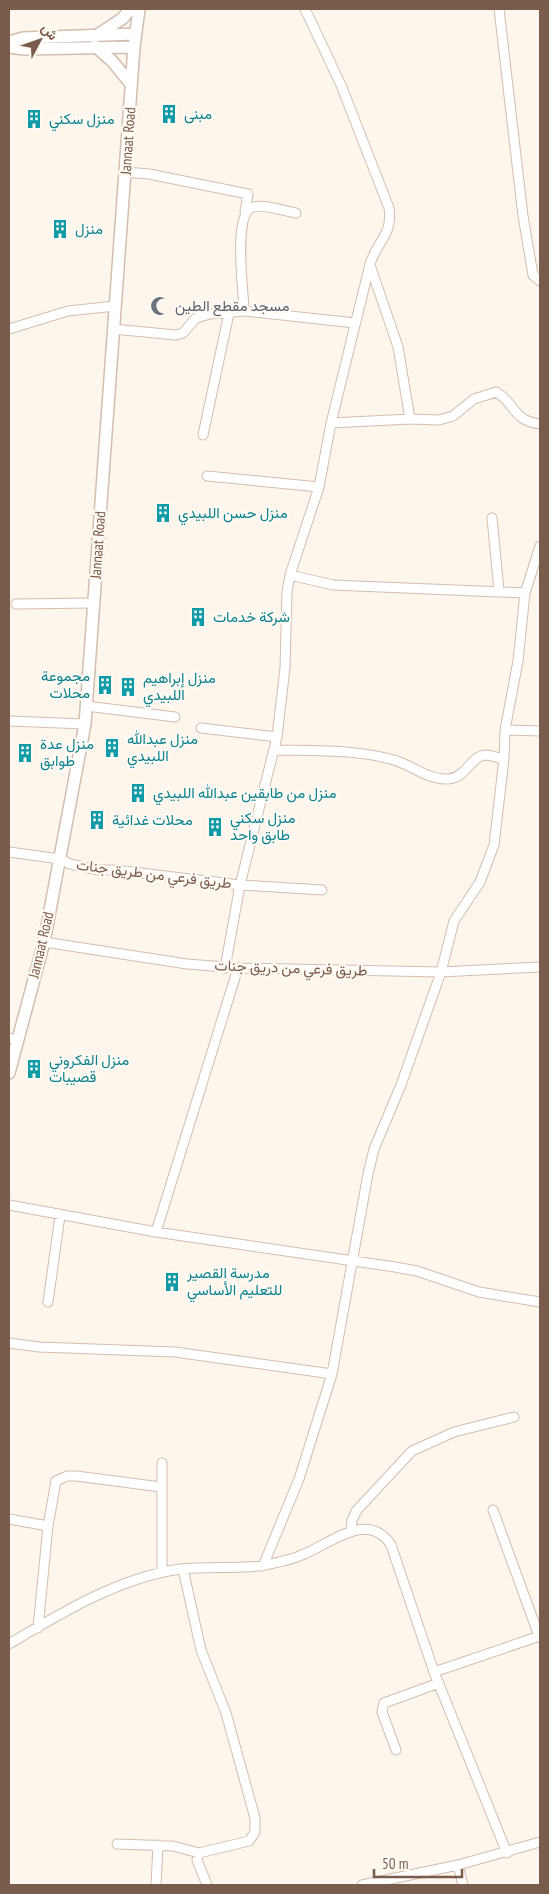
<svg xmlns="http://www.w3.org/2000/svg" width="549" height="1894" viewBox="0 0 549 1894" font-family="'PT Sans Narrow',Vazirmatn,sans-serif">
<rect width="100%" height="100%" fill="#fdf6ec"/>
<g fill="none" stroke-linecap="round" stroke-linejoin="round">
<g stroke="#d1beb0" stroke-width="11">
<path id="minor" d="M 499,9 L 523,216 L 533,275 L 540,281
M 126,172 L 149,174 L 248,194 L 245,212
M 370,265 L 398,347 L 410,419
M 244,311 C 244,293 232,213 253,207 C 265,204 284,211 296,213
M 9,329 L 68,311 L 115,306
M 113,329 L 176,335 L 183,333 L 196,318 L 210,314 L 244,311 L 355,323
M 331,423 L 410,419 L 439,420 L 453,416 L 474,399 L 496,392 C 517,404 511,420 540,424
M 203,435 L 229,313
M 207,476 L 319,487
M 492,518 L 499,591
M 290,575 L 333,585 L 525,593
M 16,604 L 93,603
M 86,706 L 175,717
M 9,721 L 85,724
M 201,728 L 277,737
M 505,730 L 540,731
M 274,750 C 314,751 359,749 397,761 C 414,767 429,780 448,779 C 466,778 471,756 485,755 C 491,755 498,758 504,759
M 9,852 L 60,859 L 70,864 L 98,870 L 116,870 L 240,885 L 322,890
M 44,942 L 187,964 L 238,968 L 441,972 L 540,967
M 225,968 L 240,885 L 277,737 L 285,668 L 287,592 L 290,575 L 319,487 L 331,423 L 370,264 C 377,241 393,235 389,208 L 341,85 L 305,9
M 9,1038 L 17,1040
M 9,1205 L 156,1232 L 395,1267 L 417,1271 L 479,1292 L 540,1302
M 156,1232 L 238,968
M 48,1302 L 60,1216
M 9,1343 L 39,1347 L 175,1352 L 332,1374
M 162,1463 L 162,1572
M 493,1510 L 539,1636
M 9,1519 L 48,1526 L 38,1628
M 48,1526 L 56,1481 L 67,1476 L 76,1476 L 161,1487
M 351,1531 L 352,1520 L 357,1510 L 412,1451 L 454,1432 L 514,1417
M 263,1566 L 299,1479 L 332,1374 L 368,1174 L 374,1149 L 401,1085 L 441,972 L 454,921 L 480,882 L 494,845 L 504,759 L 505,730 L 518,661 L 525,593 L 540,546
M 183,1569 L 201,1650 L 226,1713 L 255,1818 L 255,1832 L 249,1841 L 199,1853 L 197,1860 L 207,1885
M 9,1644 C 61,1613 120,1577 181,1569 C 214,1565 247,1571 279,1562 C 288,1560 296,1558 304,1554 C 331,1543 368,1510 391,1545 L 434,1672 L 507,1853
M 434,1672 L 540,1636
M 396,1750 L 382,1712 L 384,1703 L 439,1683
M 117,1844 L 173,1846 L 199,1853
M 458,1865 L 463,1885
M 156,1885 L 158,1845
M 362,1885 L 458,1865 L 540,1842"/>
</g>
<g stroke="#d1beb0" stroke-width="14">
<path id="tertiary" d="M 99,34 L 123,18 L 130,9
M 9,42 L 23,38 L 135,34
M 95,46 L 112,61 L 131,84
M 9,47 L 24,49 L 134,47
M 9,1073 L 44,942 L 85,724 L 134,47 L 139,9"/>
</g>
<use href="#minor" stroke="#fff" stroke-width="9"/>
<use href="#tertiary" stroke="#fff" stroke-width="11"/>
</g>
<defs>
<g id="building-bare" transform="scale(1.5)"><path d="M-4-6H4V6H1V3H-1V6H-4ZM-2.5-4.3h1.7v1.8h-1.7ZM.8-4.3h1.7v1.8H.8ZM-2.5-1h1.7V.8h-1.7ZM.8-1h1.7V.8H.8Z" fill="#0f9aa8" stroke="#fffaf3" stroke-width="2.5" paint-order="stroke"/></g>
<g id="mosque-bare" transform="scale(1.5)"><path d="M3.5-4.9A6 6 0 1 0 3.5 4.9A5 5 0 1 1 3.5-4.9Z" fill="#6b7280" stroke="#fffaf3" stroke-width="2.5" paint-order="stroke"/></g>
</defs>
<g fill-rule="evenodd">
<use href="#building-bare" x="169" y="114"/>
<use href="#building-bare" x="34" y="119"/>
<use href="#building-bare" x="60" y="229"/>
<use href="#mosque-bare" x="160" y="306"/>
<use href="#building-bare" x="163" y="513"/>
<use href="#building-bare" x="198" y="617"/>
<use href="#building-bare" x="105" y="685"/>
<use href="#building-bare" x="128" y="687"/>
<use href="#building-bare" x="112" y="748"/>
<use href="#building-bare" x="25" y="753"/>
<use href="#building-bare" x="138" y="793"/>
<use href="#building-bare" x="97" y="820"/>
<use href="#building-bare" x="215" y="827"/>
<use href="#building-bare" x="34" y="1069"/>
<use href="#building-bare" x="172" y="1282"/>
</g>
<g text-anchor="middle" stroke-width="4.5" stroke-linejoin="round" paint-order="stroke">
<g font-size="15" fill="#0d838f" stroke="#fffaf3" text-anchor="start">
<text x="184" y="119">مبنى</text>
<text x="49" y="124">منزل سكني</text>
<text x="75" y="234">منزل</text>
<text x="178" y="518">منزل حسن اللبيدي</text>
<text x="213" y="622">شركة خدمات</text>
<text x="90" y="681" text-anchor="end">مجموعة<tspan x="90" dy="17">محلات</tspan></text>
<text x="143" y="683">منزل إبراهيم<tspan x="143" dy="17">اللبيدي</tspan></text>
<text x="127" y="744">منزل عبدالله<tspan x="127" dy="17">اللبيدي</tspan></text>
<text x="40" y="749">منزل عدة<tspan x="40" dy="17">طوابق</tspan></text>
<text x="153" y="798">منزل من طابقين عبدالله اللبيدي</text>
<text x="230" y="823">منزل سكني<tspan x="230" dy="17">طابق واحد</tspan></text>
<text x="112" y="825">محلات غدائية</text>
<text x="49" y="1065">منزل الفكروني<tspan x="49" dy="17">قصيبات</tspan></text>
<text x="187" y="1278">مدرسة القصير<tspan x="187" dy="17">للتعليم الأساسي</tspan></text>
</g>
<g font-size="15" fill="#7a5c4d" stroke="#fffaf3">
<text transform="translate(128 141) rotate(-86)" y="5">Jannaat Road</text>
<text transform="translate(98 545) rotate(-86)" y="5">Jannaat Road</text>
<text transform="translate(154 874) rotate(7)" y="5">طريق فرعي من طريق جنات</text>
<text transform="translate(41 945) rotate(-77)" y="5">Jannaat Road</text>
<text transform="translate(291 968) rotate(2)" y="5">طريق فرعي من دريق جنات</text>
</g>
<g font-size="15" fill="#5b616d" stroke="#fffaf3" text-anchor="start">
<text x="175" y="311">مسجد مقطع الطين</text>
</g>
</g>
<rect width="549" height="1894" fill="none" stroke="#7a5c4d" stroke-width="20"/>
<g transform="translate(40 40) rotate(49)" stroke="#fffaf3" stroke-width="4" paint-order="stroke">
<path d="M0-4L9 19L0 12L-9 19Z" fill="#7a5c4d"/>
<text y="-8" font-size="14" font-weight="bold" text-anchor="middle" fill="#7a5c4d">ش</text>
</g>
<path d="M374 1869v8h88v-8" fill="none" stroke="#7a5c4d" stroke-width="2.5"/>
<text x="382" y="1869" font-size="15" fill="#7a5c4d" stroke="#fffaf3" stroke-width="4" paint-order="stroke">50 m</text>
</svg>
